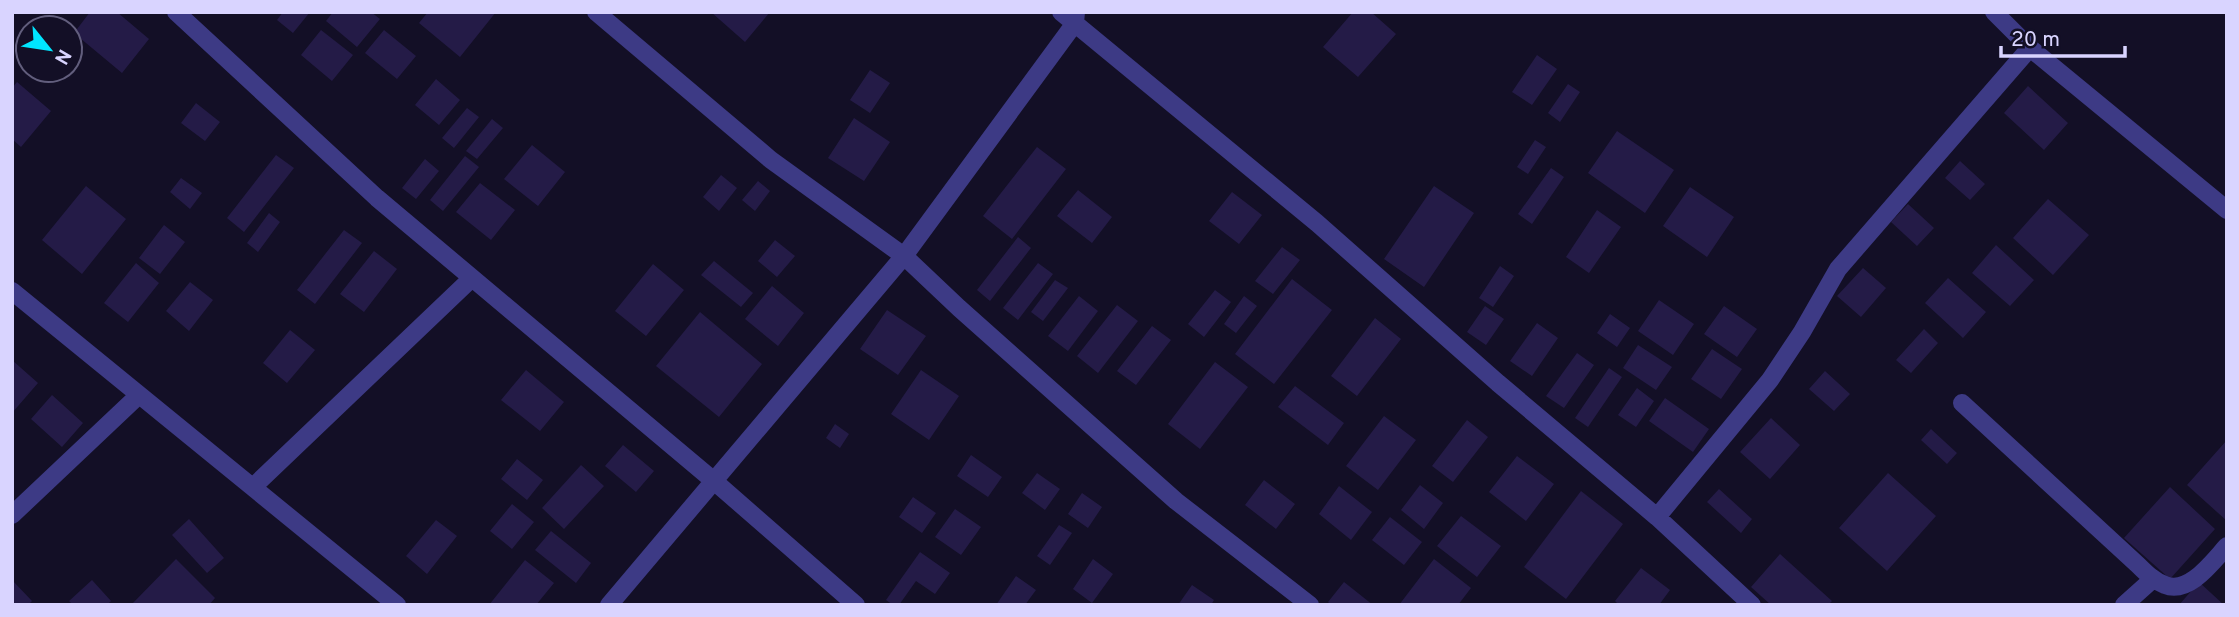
<svg xmlns="http://www.w3.org/2000/svg" width="2239" height="617" viewBox="0 0 2239 617" font-family="Overpass,sans-serif">
<rect width="100%" height="100%" fill="#130f26"/>
<path fill="#241b47" d="M 90,12 L 117,12 L 149,39 L 122,73 L 74,33 Z
M 283,12 L 310,12 L 293,33 L 277,20 Z
M 333,12 L 371,12 L 380,19 L 357,47 L 326,21 Z
M 428,12 L 496,12 L 460,57 L 419,23 Z
M 711,12 L 770,12 L 745,42 Z
M 1353,12 L 1371,12 L 1396,34 L 1358,77 L 1323,47 Z
M 321,30 L 353,55 L 332,81 L 301,55 Z
M 384,30 L 416,56 L 397,79 L 365,53 Z
M 1537,55 L 1557,69 L 1532,105 L 1512,92 Z
M 870,70 L 890,83 L 870,113 L 850,100 Z
M 436,79 L 460,100 L 439,125 L 415,105 Z
M 17,82 L 51,111 L 21,147 L 12,139 L 12,88 Z
M 1568,84 L 1580,92 L 1560,122 L 1548,113 Z
M 2028,86 L 2068,123 L 2044,150 L 2004,113 Z
M 196,103 L 220,122 L 205,141 L 181,123 Z
M 467,108 L 479,117 L 454,148 L 442,138 Z
M 854,118 L 890,142 L 864,181 L 828,158 Z
M 492,119 L 503,128 L 477,159 L 466,151 Z
M 1617,131 L 1674,170 L 1645,213 L 1588,173 Z
M 1535,140 L 1546,147 L 1528,174 L 1517,167 Z
M 532,145 L 565,172 L 538,206 L 504,179 Z
M 1037,147 L 1066,169 L 1012,239 L 983,216 Z
M 276,155 L 294,168 L 244,232 L 227,218 Z
M 465,156 L 479,167 L 443,211 L 430,200 Z
M 425,159 L 439,171 L 416,199 L 402,188 Z
M 1960,161 L 1985,184 L 1970,200 L 1945,178 Z
M 1551,168 L 1564,177 L 1532,224 L 1518,214 Z
M 721,175 L 737,188 L 719,211 L 703,197 Z
M 181,178 L 202,193 L 190,209 L 170,192 Z
M 758,181 L 770,191 L 755,211 L 742,200 Z
M 480,183 L 515,210 L 491,240 L 456,212 Z
M 86,186 L 126,219 L 82,274 L 42,240 Z
M 1434,186 L 1474,213 L 1424,287 L 1384,259 Z
M 1690,187 L 1734,217 L 1707,257 L 1663,226 Z
M 1078,190 L 1112,217 L 1092,243 L 1057,216 Z
M 1232,192 L 1262,215 L 1239,244 L 1209,221 Z
M 2048,199 L 2089,235 L 2053,275 L 2013,238 Z
M 1908,204 L 1934,228 L 1917,246 L 1891,222 Z
M 1597,210 L 1621,227 L 1589,273 L 1566,257 Z
M 269,213 L 280,222 L 258,252 L 247,243 Z
M 164,225 L 185,242 L 160,274 L 139,258 Z
M 344,230 L 362,243 L 315,304 L 297,290 Z
M 1018,237 L 1031,248 L 990,301 L 977,290 Z
M 775,240 L 795,256 L 777,277 L 758,261 Z
M 1996,245 L 2034,280 L 2010,306 L 1972,273 Z
M 1282,247 L 1300,260 L 1273,294 L 1255,281 Z
M 374,251 L 397,269 L 364,312 L 340,294 Z
M 714,261 L 753,293 L 741,307 L 701,275 Z
M 136,263 L 159,283 L 128,322 L 104,303 Z
M 1038,263 L 1053,274 L 1018,320 L 1003,308 Z
M 653,264 L 684,290 L 646,336 L 615,311 Z
M 1500,266 L 1514,276 L 1493,307 L 1479,298 Z
M 1863,268 L 1886,288 L 1861,317 L 1837,296 Z
M 1948,278 L 1986,312 L 1963,338 L 1925,303 Z
M 1292,279 L 1332,310 L 1274,384 L 1235,354 Z
M 1055,280 L 1068,288 L 1043,321 L 1031,312 Z
M 190,282 L 213,300 L 189,331 L 166,311 Z
M 772,286 L 804,313 L 778,346 L 745,319 Z
M 1215,290 L 1231,302 L 1204,337 L 1188,324 Z
M 1079,296 L 1098,311 L 1068,351 L 1048,336 Z
M 1244,296 L 1257,306 L 1236,333 L 1224,324 Z
M 1659,300 L 1694,324 L 1673,355 L 1638,331 Z
M 1117,305 L 1138,321 L 1098,373 L 1077,356 Z
M 1485,306 L 1504,319 L 1486,345 L 1467,332 Z
M 1724,306 L 1757,329 L 1737,357 L 1704,334 Z
M 887,310 L 926,336 L 898,375 L 860,349 Z
M 700,312 L 762,364 L 719,417 L 656,366 Z
M 1610,314 L 1630,328 L 1617,347 L 1597,333 Z
M 1375,318 L 1401,339 L 1357,396 L 1331,376 Z
M 1537,323 L 1558,338 L 1532,376 L 1510,361 Z
M 1152,326 L 1171,340 L 1136,385 L 1117,371 Z
M 1924,329 L 1938,343 L 1911,373 L 1896,360 Z
M 290,330 L 315,350 L 287,383 L 263,363 Z
M 1638,345 L 1672,367 L 1656,390 L 1623,368 Z
M 1712,349 L 1742,369 L 1721,399 L 1691,379 Z
M 1577,353 L 1594,365 L 1564,408 L 1546,396 Z
M 12,360 L 38,383 L 12,413 Z
M 1215,362 L 1248,387 L 1200,449 L 1168,424 Z
M 1609,368 L 1622,377 L 1588,427 L 1575,418 Z
M 526,370 L 564,402 L 540,431 L 501,400 Z
M 921,370 L 959,396 L 929,440 L 891,414 Z
M 1825,371 L 1850,394 L 1834,411 L 1809,389 Z
M 1295,386 L 1344,423 L 1328,445 L 1278,407 Z
M 1637,388 L 1654,401 L 1636,427 L 1618,415 Z
M 52,395 L 83,423 L 62,447 L 31,419 Z
M 1665,398 L 1709,429 L 1693,452 L 1649,421 Z
M 1384,416 L 1416,440 L 1378,490 L 1346,466 Z
M 1771,418 L 1800,445 L 1770,479 L 1740,452 Z
M 1467,420 L 1488,437 L 1453,482 L 1432,466 Z
M 835,424 L 849,434 L 840,448 L 826,438 Z
M 1931,429 L 1957,453 L 1947,464 L 1921,440 Z
M 2227,440 L 2227,521 L 2187,485 Z
M 623,445 L 654,471 L 636,492 L 605,466 Z
M 971,455 L 1002,477 L 988,497 L 957,476 Z
M 1517,456 L 1554,484 L 1526,521 L 1489,492 Z
M 517,459 L 543,480 L 527,500 L 501,479 Z
M 581,465 L 604,486 L 564,529 L 542,508 Z
M 1037,473 L 1060,489 L 1045,510 L 1022,493 Z
M 1888,473 L 1936,516 L 1887,571 L 1839,528 Z
M 1264,480 L 1295,504 L 1276,529 L 1245,505 Z
M 1420,485 L 1443,503 L 1424,529 L 1401,510 Z
M 1339,486 L 1372,512 L 1351,540 L 1319,514 Z
M 2170,487 L 2215,529 L 2170,579 L 2124,538 Z
M 1719,489 L 1752,519 L 1741,533 L 1707,502 Z
M 1581,491 L 1623,524 L 1566,599 L 1524,567 Z
M 1082,493 L 1102,507 L 1088,528 L 1068,514 Z
M 913,497 L 936,513 L 922,533 L 899,517 Z
M 512,504 L 534,522 L 512,549 L 490,531 Z
M 955,509 L 981,527 L 961,555 L 935,537 Z
M 1461,516 L 1501,546 L 1477,577 L 1437,546 Z
M 1390,517 L 1422,542 L 1404,565 L 1372,540 Z
M 189,519 L 224,558 L 207,573 L 172,535 Z
M 436,520 L 457,536 L 427,574 L 406,556 Z
M 1059,525 L 1072,533 L 1050,565 L 1037,556 Z
M 551,531 L 591,563 L 576,583 L 535,550 Z
M 920,552 L 950,573 L 935,594 L 916,581 L 899,605 L 893,605 L 886,600 Z
M 1780,554 L 1832,601 L 1828,605 L 1771,605 L 1751,587 Z
M 176,559 L 215,598 L 209,605 L 131,605 Z
M 1093,559 L 1113,574 L 1092,603 L 1073,589 Z
M 1434,559 L 1471,588 L 1458,605 L 1399,605 Z
M 525,560 L 554,583 L 536,605 L 489,605 Z
M 1641,568 L 1670,590 L 1659,605 L 1619,605 L 1615,601 Z
M 1016,576 L 1036,590 L 1025,605 L 996,605 Z
M 12,580 L 32,601 L 28,605 L 12,605 Z
M 92,580 L 111,601 L 107,605 L 73,605 L 69,601 Z
M 1344,582 L 1373,605 L 1331,605 L 1328,602 Z
M 2199,582 L 2224,605 L 2179,605 Z
M 1192,585 L 1214,600 L 1211,605 L 1178,605 Z"/>
<g fill="none" stroke-linecap="round" stroke-linejoin="round">
<path stroke="#3d3a85" stroke-width="18" d="M 176,12 L 377,198 L 714,481 L 856,605
M 596,12 L 771,160 L 904,256 L 959,308 L 1176,501 L 1310,605
M 1061,12 L 1317,223 L 1498,383 L 1657,517 L 1752,605
M 1994,12 L 2030,48 L 2227,210
M 12,291 L 397,605
M 1962,403 L 2138,565 C 2146,573 2154,581 2165,585 C 2189,595 2213,561 2227,546
M 253,487 L 472,278
M 12,515 L 139,395
M 1657,517 L 1770,380 L 1802,332 L 1838,269 L 2030,48
M 609,605 L 904,256 L 1075,23 L 1076,12
M 2124,605 L 2153,579"/>
</g>
<rect width="2239" height="617" fill="none" stroke="#d9d4ff" stroke-width="28"/>
<g transform="translate(49 49) rotate(120)"><circle r="33" fill="#130f26" stroke="#625e7d" stroke-width="2"/>
<path d="M0-5L12 26L0 18L-12 26Z" fill="#00e5ff"/>
<text y="-10" font-size="19" font-weight="bold" text-anchor="middle" fill="#d9d4ff">N</text>
</g>
<path d="M2001 46v10h124v-10" fill="none" stroke="#d9d4ff" stroke-width="3.5"/>
<text x="2011" y="46" font-size="21" fill="#d9d4ff" stroke="#130f26" stroke-width="5" paint-order="stroke">20 m</text>
</svg>
